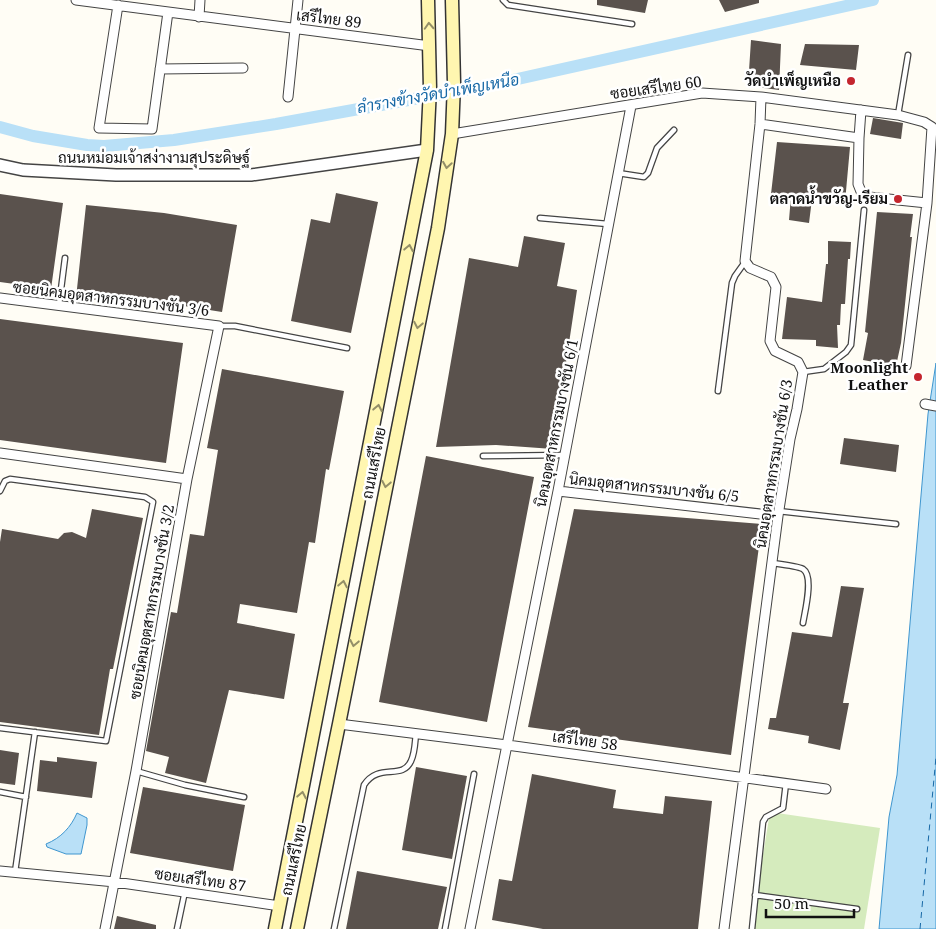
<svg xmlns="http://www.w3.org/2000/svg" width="936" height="929" viewBox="0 0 936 929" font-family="'Noto Serif',Sarabun,serif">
<rect width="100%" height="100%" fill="#fffdf5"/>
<path fill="#d5ebbd" d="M 770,812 L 880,828 L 864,929 L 751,929 Z"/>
<path fill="#b9e0f7" stroke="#3f96cf" d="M 936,363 L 936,929 L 879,929 L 889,817 L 897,775 L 928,414 Z
M 77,813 L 87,818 L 87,825 L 81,854 L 66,854 L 47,847 L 46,844 C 61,838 71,827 77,813 Z"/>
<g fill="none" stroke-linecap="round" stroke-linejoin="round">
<path stroke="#b9e0f7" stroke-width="12" d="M 0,127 L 33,136 L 87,145 L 104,146 L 174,140 L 276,124 L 491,85 L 873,0"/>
<path stroke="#1768a6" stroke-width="1" stroke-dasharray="6 5" stroke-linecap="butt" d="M 920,929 L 936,757"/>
</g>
<path fill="#5a524d" d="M 597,0 L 648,0 L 645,13 L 597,5 Z
M 719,0 L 759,0 L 759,3 L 725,12 Z
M 751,40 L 781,44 L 779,90 L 748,86 Z
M 805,44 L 859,45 L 856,70 L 800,65 Z
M 873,118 L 903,123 L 901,139 L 870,134 Z
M 777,142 L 850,147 L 845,202 L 812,199 L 809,223 L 789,220 L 791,196 L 771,194 Z
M 336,193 L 378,202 L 351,333 L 291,321 L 311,219 L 330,223 Z
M 0,194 L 63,203 L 51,289 L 0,282 Z
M 86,205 L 164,213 L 237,225 L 222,312 L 146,300 L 145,305 L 76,298 Z
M 877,212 L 913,214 L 910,237 L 912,237 L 901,343 L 896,366 L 863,360 L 868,333 L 865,332 Z
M 524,236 L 565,243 L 557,286 L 577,290 L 553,449 L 496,445 L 436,447 L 469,258 L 518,267 Z
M 828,241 L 851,242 L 850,259 L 848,259 L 845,304 L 841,304 L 840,325 L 837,325 L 838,348 L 816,346 L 816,340 L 782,339 L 787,297 L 822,302 L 826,264 L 828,264 Z
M 0,319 L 183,343 L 166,463 L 0,440 Z
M 222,369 L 344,391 L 329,470 L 326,469 L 315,543 L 309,542 L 297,613 L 240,604 L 237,623 L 295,634 L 284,699 L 229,690 L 206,783 L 165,773 L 169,757 L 146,751 L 171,612 L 177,613 L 190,534 L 204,536 L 218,450 L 207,448 Z
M 844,438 L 899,445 L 896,472 L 840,464 Z
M 426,456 L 534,477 L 487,722 L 379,702 Z
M 92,509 L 143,518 L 113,669 L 110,669 L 99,735 L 0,722 L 0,542 L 2,529 L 58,539 L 64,533 L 72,532 L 86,538 Z
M 574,509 L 762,524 L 731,755 L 528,727 Z
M 841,586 L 864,588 L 843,703 L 849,703 L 840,750 L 808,743 L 809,736 L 768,729 L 770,718 L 776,718 L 792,632 L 832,637 Z
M 0,750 L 19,753 L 15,785 L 0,783 Z
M 57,757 L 97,762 L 92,798 L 37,791 L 40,760 L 57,762 Z
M 416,767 L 467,776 L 452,859 L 402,850 Z
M 532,774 L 616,790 L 613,808 L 663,814 L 665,796 L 712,801 L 698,929 L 543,929 L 492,920 L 499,879 L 512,881 Z
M 143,787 L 245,805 L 233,871 L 130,853 Z
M 357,871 L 447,887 L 438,929 L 346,929 Z
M 117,916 L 156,925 L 156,929 L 114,929 Z"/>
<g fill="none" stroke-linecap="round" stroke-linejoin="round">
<g stroke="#444" stroke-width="7">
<path id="service" d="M 503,0 L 508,5 L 632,24
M 898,115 L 908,55
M 618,173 L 644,177 L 648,173 L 657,148 L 674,130
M 540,218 L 608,224
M 59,305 L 65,258
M 219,326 L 235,326 L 347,348
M 803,372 L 824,369 L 846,352 L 851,345 L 864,210
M 718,391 L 732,283 L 735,276 L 745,262
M 483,456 L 564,455
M 0,491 L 5,481 L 10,479 L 145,497 L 153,502 L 106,741 L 0,728
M 778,511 L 896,524
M 772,563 C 779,564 797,566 803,569 C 814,576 805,611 803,623
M 136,771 L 185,785 L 244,797
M 0,792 L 26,797
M 15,872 L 35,732
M 755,895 L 857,909
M 177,929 L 185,891
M 334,929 L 364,785 C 379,762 402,781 411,761 C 415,753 415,742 416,733
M 445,929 L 474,774
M 752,929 L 763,822 L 766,817 L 783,808 L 786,783"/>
</g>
<g stroke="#444" stroke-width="11">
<path id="minor" d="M 76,0 L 430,46
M 118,5 L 99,128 L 152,129 L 168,12
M 199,17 L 200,0
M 160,69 L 243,68
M 288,97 L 298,0
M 760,124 L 859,138 L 858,184 L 862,194 L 869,197 L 927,203
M 452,134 L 702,93 L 761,97 L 898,115 L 924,122 L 932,127 L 927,203 L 906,366
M 859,138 L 861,110
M 0,298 L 219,326 L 187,479 L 136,771 L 105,929
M 925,404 L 936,406
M 0,453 L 187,479
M 558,491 L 778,516
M 339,724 L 507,745 L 826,789
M 0,871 L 115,882 L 280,906
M 470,929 L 558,491 L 631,106
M 724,929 L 778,516 L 790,439 L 797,409 L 803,372 L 798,362 L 775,351 L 770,341 L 776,287 L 771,277 L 750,268 L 745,261 L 760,124 L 761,97"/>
</g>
<g stroke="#444" stroke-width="14">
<path id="tertiary" d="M 0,165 L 23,170 L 116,175 L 251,175 L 427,150"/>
</g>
<g stroke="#333" stroke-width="15">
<path id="secondary" d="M 275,929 L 427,150 L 430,88 L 428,0
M 297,929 L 339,724 L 438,228 L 452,134 L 454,83 L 452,0"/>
</g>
<use href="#service" stroke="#fff" stroke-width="4.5"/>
<use href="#minor" stroke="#fff" stroke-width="9"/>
<use href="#tertiary" stroke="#fff" stroke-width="11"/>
<use href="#secondary" stroke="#fff6b0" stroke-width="12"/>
</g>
<defs><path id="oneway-chevron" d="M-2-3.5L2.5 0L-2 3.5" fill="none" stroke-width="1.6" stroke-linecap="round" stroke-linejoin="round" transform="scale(1.25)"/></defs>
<g stroke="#948f68">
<use href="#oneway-chevron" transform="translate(429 26) rotate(-93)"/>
<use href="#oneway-chevron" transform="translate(447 165) rotate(99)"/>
<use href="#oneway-chevron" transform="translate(409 248) rotate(-79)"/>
<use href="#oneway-chevron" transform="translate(418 325) rotate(101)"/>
<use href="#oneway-chevron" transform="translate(378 408) rotate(-79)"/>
<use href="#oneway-chevron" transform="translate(386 484) rotate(101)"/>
<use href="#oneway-chevron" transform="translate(343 584) rotate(-79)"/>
<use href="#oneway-chevron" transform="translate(354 643) rotate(101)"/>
<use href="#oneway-chevron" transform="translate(302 795) rotate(-79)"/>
</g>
<g fill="#c4262e" stroke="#fff" stroke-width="2">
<circle cx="851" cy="81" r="5"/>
<circle cx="898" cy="199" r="5"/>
<circle cx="918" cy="377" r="5"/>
</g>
<g text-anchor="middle" stroke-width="5" stroke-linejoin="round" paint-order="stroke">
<g font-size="15" fill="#111" stroke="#fff">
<text transform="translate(329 19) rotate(7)" y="5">เสรีไทย 89</text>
<text transform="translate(656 88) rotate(-8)" y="5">ซอยเสรีไทย 60</text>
<text x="154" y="163">ถนนหม่อมเจ้าสง่างามสุประดิษฐ์</text>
<text transform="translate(111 299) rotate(7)" y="5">ซอยนิคมอุตสาหกรรมบางชัน 3/6</text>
<text transform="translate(557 423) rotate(-79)" y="5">นิคมอุตสาหกรรมบางชัน 6/1</text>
<text transform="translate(374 463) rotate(-79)" y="5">ถนนเสรีไทย</text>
<text transform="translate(774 464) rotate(-81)" y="5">นิคมอุตสาหกรรมบางชัน 6/3</text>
<text transform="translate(654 488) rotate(6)" y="5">นิคมอุตสาหกรรมบางชัน 6/5</text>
<text transform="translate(152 602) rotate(-80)" y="5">ซอยนิคมอุตสาหกรรมบางชัน 3/2</text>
<text transform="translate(585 741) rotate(8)" y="5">เสรีไทย 58</text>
<text transform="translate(294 860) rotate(-78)" y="5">ถนนเสรีไทย</text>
<text transform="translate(200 880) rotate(8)" y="5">ซอยเสรีไทย 87</text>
</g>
<g font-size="15" font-weight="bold" fill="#111" stroke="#fff" text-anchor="end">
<text x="841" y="86">วัดบำเพ็ญเหนือ</text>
<text x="888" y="204">ตลาดน้ำขวัญ-เรียม</text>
<text x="908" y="373">Moonlight<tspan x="908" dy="17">Leather</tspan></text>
</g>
<g font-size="16" font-style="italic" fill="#1768a6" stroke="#fff">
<text transform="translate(438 93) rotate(-10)" y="6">ลำรางข้างวัดบำเพ็ญเหนือ</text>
</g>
</g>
<path d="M766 909v8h88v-8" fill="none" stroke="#111111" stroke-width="2.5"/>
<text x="774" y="909" font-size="15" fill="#111111" stroke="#ffffff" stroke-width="4" paint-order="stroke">50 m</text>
</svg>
